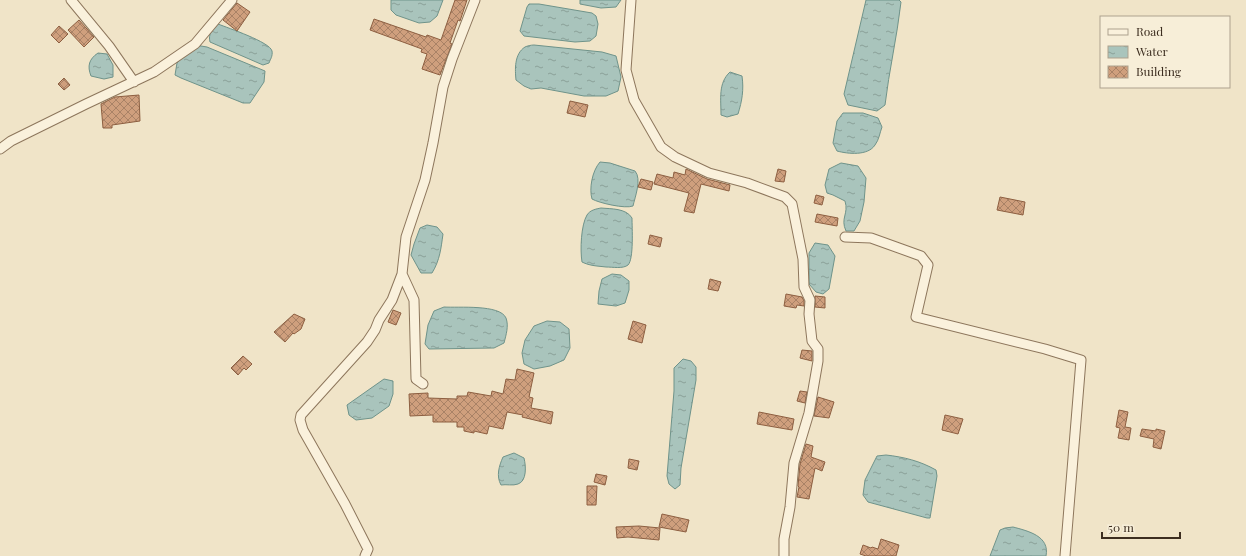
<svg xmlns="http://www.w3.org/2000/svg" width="1246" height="556" viewBox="0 0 1246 556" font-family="'Playfair Display',serif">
<defs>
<pattern id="water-ripples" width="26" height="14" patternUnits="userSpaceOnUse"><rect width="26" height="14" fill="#a9c4bc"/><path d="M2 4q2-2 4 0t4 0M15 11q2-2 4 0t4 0" fill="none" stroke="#8ba098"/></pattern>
<pattern id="building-cross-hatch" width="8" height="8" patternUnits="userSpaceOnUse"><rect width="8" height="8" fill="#cf9f7d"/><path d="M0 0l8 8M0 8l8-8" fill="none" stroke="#a98266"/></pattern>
</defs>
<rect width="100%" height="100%" fill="#f0e4c8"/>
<path fill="url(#water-ripples)" stroke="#6f938a" d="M 391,0 L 443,0 L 437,16 L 430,22 L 419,23 L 396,15 L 391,10 Z
M 580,0 L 621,0 L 616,7 L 601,8 L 580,4 Z
M 866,0 L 899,0 L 901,2 C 897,37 889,71 885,105 L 877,111 L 848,105 L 844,94 Z
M 529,4 L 539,4 L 592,13 L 596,16 L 598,24 L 596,36 L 590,41 L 575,42 L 524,36 L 520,31 L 527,7 Z
M 218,24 C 228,28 270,42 272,51 C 273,56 270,60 269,63 L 263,65 L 210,42 C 208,34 212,30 218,24 Z
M 195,45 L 207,47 L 265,71 L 264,82 L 250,103 L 243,103 L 181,78 L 175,75 L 177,63 Z
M 534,45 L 602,52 L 616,56 L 621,77 L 618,91 L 606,96 L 584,96 L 541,88 L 531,89 L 524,86 L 516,80 C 515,70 514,54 525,47 C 527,46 531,45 534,45 Z
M 98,53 L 107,54 L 113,65 L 113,77 L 104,79 L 91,76 C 87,66 89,59 98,53 Z
M 730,72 L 742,76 C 744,90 742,101 738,114 L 727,117 L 721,115 C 721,99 718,83 730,72 Z
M 843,113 L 863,113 L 878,118 L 882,127 C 880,132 879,140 875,145 C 868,156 848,154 837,151 L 833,143 L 837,121 Z
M 600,162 L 610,163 L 635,171 C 642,179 635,197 633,206 C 625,209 599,203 592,199 C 589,189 592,171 600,162 Z
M 841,163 L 858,166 L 866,178 L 864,202 L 860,221 L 854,231 L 846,231 C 840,218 849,214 845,201 L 833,195 L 827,193 L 825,185 L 829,169 Z
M 601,208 C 611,209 626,208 632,218 C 632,227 634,259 628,265 C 623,269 613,267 606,267 C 598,266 590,266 582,262 C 580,250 581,225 587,215 C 590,210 596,209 601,208 Z
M 427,225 L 437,227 L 443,234 C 441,248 440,260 432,273 L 421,273 L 411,255 L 414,244 L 420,228 Z
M 815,243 L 828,245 L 835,256 L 829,289 L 823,294 L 816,292 L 809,284 L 809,253 Z
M 612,274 L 621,275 L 629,281 L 629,290 L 625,303 L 616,306 L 598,304 L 599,291 L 602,279 Z
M 444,307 C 458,308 500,304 506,318 C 509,326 506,335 504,343 L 494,348 L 429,349 L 425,344 L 428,325 L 434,311 Z
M 547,321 L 560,322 L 569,329 L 570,348 L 564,360 L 550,366 L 534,369 L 524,364 L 522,353 L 525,340 L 534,326 Z
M 683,359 L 691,361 L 696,367 L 696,380 L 681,468 L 680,485 L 675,489 L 669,484 L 667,476 L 674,391 L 674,368 Z
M 384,379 L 393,381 L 393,394 L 389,406 L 372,418 L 356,420 L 349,415 L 347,405 Z
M 514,453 L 524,458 C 526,466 527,481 518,484 C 513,486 506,484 501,485 C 496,476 499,466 503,457 Z
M 886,455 C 904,457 920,461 936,470 L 937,476 L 930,518 L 927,518 L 868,502 L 863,495 L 865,480 L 877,456 Z
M 1013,527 C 1028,531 1050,536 1046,556 L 990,556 L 1000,530 L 1005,528 Z"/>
<path fill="url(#building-cross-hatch)" stroke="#8d5f41" d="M 455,0 L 467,0 L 460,21 L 458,20 L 450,43 L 452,44 L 440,75 L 422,69 L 427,54 L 421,52 L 422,49 L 370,30 L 374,19 L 426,37 L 427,35 L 441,40 Z
M 237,3 L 250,12 L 237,31 L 223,20 Z
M 79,20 L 94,37 L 84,47 L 68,30 Z
M 59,26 L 68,34 L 59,43 L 51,35 Z
M 64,78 L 70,85 L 64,90 L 58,84 Z
M 139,95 L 140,121 L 112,125 L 112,128 L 103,128 L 101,104 L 115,97 Z
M 570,101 L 588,105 L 585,117 L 567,113 Z
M 686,169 L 707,179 L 730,185 L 729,191 L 701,184 L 694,213 L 684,211 L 689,193 L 654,184 L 657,174 L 673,178 L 674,172 L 685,175 Z
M 778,169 L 786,171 L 784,182 L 775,181 Z
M 641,179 L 653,182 L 651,190 L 638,187 Z
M 816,195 L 824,197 L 822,205 L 814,203 Z
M 1000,197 L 1025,202 L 1023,215 L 997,210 Z
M 817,214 L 838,218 L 837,226 L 815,222 Z
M 650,235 L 662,238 L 660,247 L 648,244 Z
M 710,279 L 721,282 L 718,291 L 708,289 Z
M 786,294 L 802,297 L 804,301 L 804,306 L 797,305 L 796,308 L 784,306 Z
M 815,296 L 825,297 L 825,308 L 815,307 Z
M 393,310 L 401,313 L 396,325 L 388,322 Z
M 294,314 L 305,319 L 301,329 L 294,334 L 293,333 L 285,342 L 274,332 Z
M 633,321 L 646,325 L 642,343 L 628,339 Z
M 802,350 L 812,351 L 812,361 L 800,358 Z
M 243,356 L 252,364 L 246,370 L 244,368 L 238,375 L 231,368 Z
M 517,369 L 534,373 L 529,397 L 533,398 L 531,408 L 553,412 L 551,424 L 522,417 L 523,415 L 507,412 L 503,429 L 489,426 L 487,434 L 474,431 L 474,433 L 464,431 L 464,427 L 457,427 L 457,422 L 433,422 L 433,415 L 410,416 L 409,394 L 428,393 L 428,398 L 457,399 L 457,396 L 467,396 L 468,392 L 491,396 L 492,391 L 503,394 L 506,379 L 515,380 Z
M 800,391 L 807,392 L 805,403 L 797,401 Z
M 818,397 L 834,402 L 829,418 L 814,416 Z
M 1119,410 L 1128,412 L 1125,427 L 1131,428 L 1129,440 L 1118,438 L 1120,428 L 1116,427 Z
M 759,412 L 794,419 L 792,430 L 757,424 Z
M 945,415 L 963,419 L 958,434 L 942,430 Z
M 1142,429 L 1156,431 L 1156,429 L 1165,431 L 1161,449 L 1153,447 L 1154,439 L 1140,436 Z
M 806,444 L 813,446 L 811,457 L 825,462 L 822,471 L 815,468 L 809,499 L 797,497 L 799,487 L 798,486 L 800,464 Z
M 629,459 L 639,461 L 637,470 L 628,468 Z
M 596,474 L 607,476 L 605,485 L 594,482 Z
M 587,486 L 597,486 L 596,505 L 587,505 Z
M 662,514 L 689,520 L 686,532 L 659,527 Z
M 639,526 L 660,528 L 659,540 L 628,537 L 617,538 L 616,527 Z
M 881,539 L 899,545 L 896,556 L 866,556 L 860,554 L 863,545 L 871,548 L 872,547 L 878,549 Z"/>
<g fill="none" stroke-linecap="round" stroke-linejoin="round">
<g stroke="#8d765c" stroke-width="11">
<path id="street" d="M 71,0 L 109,46 L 134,82
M 631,0 L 626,70 L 634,100 L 661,147 L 675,157 L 709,173 L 747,183 L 774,193 L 785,197 L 792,204 L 803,259 L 804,287 L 810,300 L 809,314 L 812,341 L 818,349 L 818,361 L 809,413 L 794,463 L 790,507 L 784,539 L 784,556
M 0,149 L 11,141 L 86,104 L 154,72 L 195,44 L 232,0
M 845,237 L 871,238 L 921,256 L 928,265 L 916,317 L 1045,349 L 1081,360 L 1065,556
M 402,274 L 414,300 L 416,379 L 423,384
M 365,556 L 368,549 L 345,504 L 303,430 L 300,420 L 301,415 L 367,342 L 375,330 L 379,320 L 392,300 L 402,274 L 406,237 L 425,180 L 433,143 L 443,87 L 452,59 L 475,0"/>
</g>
<use href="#street" stroke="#faf1dc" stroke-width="9"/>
</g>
<rect x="1100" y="16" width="130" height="72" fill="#f7eed8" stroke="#ada18e"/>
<rect x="1108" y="29" width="20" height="6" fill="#faf1dc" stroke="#ada18e"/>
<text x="1136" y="36" font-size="12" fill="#3d2e20">Road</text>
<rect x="1108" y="46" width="20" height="12" fill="url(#water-ripples)" stroke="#ada18e"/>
<text x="1136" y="56" font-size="12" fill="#3d2e20">Water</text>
<rect x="1108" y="66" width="20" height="12" fill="url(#building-cross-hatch)" stroke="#ada18e"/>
<text x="1136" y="76" font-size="12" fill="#3d2e20">Building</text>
<path d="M1102 532v6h78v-6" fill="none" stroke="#3d2e20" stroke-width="2"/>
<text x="1108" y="532" font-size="12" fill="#3d2e20" stroke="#f7eed8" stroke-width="3" paint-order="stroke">50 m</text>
</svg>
